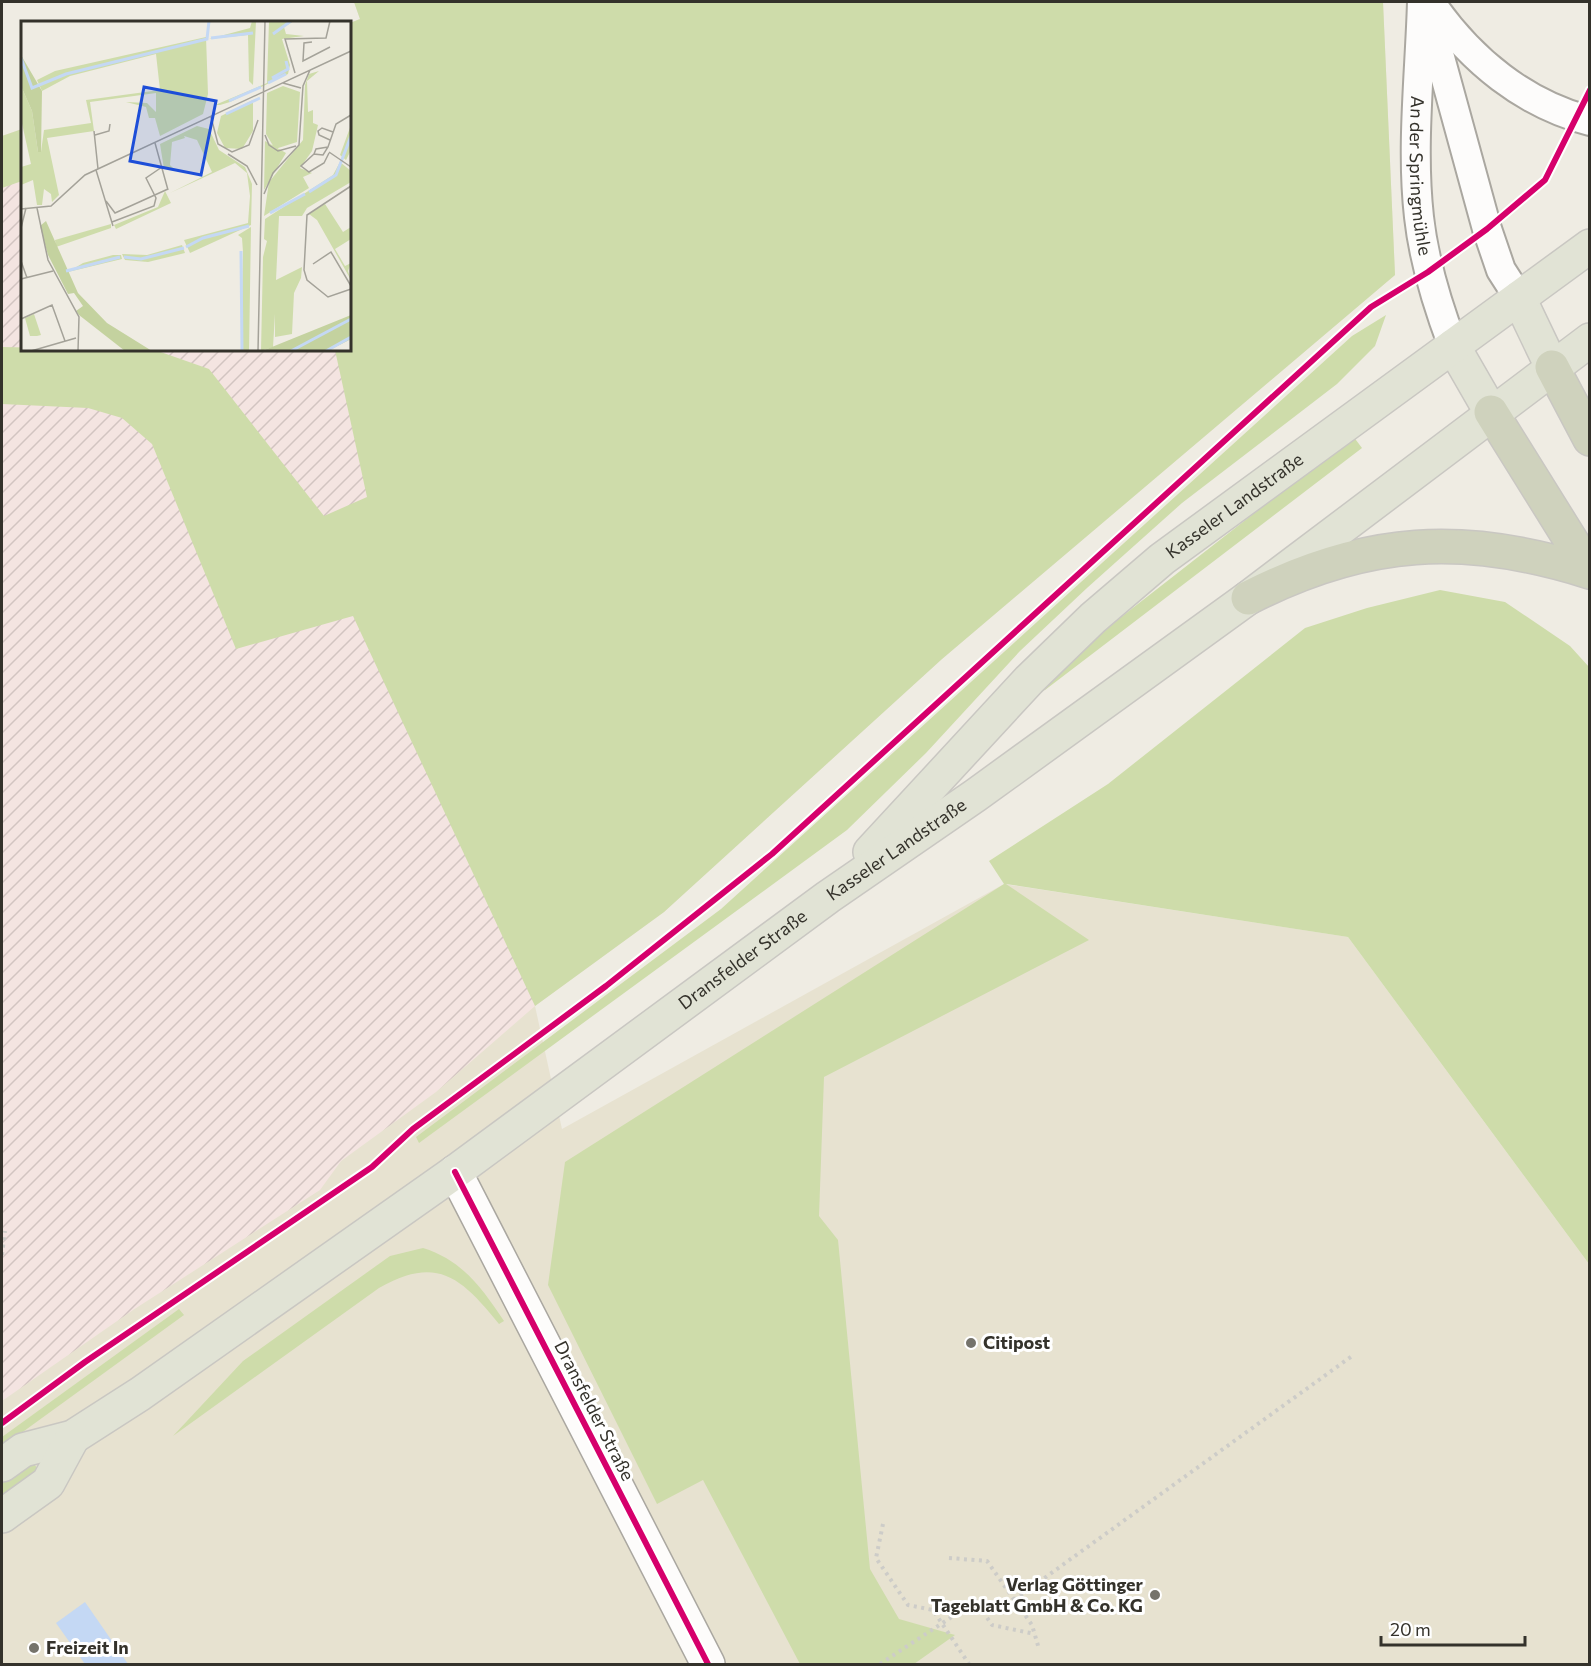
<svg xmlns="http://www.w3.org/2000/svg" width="1591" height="1666" viewBox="0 0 1591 1666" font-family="Commissioner,sans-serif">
<defs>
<pattern id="industrial-furrows" width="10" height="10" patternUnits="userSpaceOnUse" patternTransform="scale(1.5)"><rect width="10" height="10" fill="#f4e4e1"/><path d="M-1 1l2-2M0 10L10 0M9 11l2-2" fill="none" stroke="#d2c4c1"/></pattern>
</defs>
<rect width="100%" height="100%" fill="#efece3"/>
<path fill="#e7e2d0" d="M 354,2 L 1383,2 L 1395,275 L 942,659 L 664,912 L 535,1006 L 562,1129 L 1004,884 L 1348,937 L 1589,1264 L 1589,1664 L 2,1664 L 2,136 L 22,129 L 22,350 L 350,350 L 350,23 L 360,19 Z"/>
<path fill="url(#industrial-furrows)" d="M 350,23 L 550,781 L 535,1006 L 436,1092 L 341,1161 L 320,1190 L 133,1310 L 2,1401 L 2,136 L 22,129 L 22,350 L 350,350 Z"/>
<path fill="#cedcaa" d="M 354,2 L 1383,2 L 1395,275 L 942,659 L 664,912 L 535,1006 L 353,616 L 236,649 L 152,444 L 122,418 L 88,408 L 2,404 L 2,347 L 155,350 L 209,369 L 324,516 L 367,497 L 335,350 L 350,350 L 350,23 L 360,19 Z
M 22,129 L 22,181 L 2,188 L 2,136 Z
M 1386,315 L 1375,346 L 1337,384 L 1182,503 L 1087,588 L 1020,651 L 926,753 L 847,830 L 419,1143 L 416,1137 L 721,909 L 1352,336 Z
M 1353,436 L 1362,448 L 1045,690 L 1037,692 L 1038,682 Z
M 1440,590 L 1505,602 L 1570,646 L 1589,667 L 1589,1264 L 1348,937 L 1006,884 L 1089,940 L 824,1077 L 819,1216 L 838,1240 L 870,1569 L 899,1619 L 955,1635 L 914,1664 L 800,1664 L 703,1480 L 657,1504 L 548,1285 L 565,1162 L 1004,884 L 989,861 L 1108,784 L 1305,628 L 1367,608 Z
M 423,1248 C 462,1260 482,1288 504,1321 L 499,1324 C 461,1277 437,1255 379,1288 L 173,1436 L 243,1361 L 390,1256 Z
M 179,1309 L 184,1315 L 2,1447 L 2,1437 Z
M 33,1463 L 39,1470 L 2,1505 L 2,1482 L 27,1464 Z"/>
<path fill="#c4d8f4" d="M 85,1602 L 128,1664 L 85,1664 L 56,1623 Z"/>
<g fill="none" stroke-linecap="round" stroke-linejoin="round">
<g stroke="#aaa7a0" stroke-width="32">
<g id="service">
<path id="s1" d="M 1422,2 C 1420,72 1411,147 1419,217 C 1424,262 1437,304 1453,346"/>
<path d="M 1433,6 C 1471,60 1524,104 1590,121"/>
<path d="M 1430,21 L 1487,229 L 1501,270 L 1519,298"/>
</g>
</g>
<g stroke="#aaa7a0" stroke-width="36">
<path id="minor" d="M 455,1172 L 708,1664"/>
</g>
<g stroke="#c9c7c2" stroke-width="36">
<g id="primary">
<path d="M 1519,298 L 1552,367"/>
<path d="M 1453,346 L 1491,412"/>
<path id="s2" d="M 870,852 L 1029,680 L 1093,618 L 1162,559 L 1590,246"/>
<path id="s3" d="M 2,1465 L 23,1450 L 73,1437 L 140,1394 L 455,1172 L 828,897 L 976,795 L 1248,598 L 1590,340"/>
<path d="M 2,1516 L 48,1483 L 73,1437"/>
</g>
</g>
<g stroke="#c9c7c2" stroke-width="36">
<path id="motorway" d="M 1552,367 L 1590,439
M 1491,412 L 1590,571
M 1248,598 C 1365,538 1464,532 1590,572"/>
</g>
<path stroke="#cdccc8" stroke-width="4" stroke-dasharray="3 4.5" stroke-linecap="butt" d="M 2,1255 L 5,1231
M 883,1524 L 876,1558 L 908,1605 L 933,1610 L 969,1664
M 949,1558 L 987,1561 L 1032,1625 L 1039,1649
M 1014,1600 L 1352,1356
M 880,1664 L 976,1601 L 992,1625 L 1035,1634"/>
<use href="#service" stroke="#fdfcfb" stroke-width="28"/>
<use href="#minor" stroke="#fdfcfb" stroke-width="33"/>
<use href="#primary" stroke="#e1e3d5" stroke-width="33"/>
<use href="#motorway" stroke="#cfd2bd" stroke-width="33"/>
<g stroke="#fff" stroke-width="10">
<path id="cycleway" d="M 455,1172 L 708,1664
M 2,1423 L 85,1362 L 372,1167 L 413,1129 L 606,986 L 772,854 L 1371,307 L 1428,272 L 1487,229 L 1545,180 L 1590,90"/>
</g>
<use href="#cycleway" stroke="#d6006c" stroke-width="6"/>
</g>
<g fill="#75736b" stroke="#fff" stroke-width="2">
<circle cx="971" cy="1343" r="6"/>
<circle cx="1155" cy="1595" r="6"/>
<circle cx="34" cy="1648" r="6"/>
</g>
<g text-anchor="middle" stroke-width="6" stroke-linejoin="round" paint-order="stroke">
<g font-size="18" fill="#34322b" stroke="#fff">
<text dy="6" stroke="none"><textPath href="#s1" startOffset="174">An der Springmühle</textPath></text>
<text dy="6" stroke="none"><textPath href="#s2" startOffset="504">Kasseler Landstraße</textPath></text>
<text dy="6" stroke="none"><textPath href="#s3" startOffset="1089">Kasseler Landstraße</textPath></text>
<text dy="6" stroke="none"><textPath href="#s3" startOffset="900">Dransfelder Straße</textPath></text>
<text transform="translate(594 1411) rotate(63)" y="6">Dransfelder Straße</text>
</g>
<g font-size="18" font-weight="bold" fill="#34322b" stroke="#fff" text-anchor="start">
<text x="983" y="1349">Citipost</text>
<text x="1143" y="1591" text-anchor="end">Verlag Göttinger<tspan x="1143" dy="21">Tageblatt GmbH &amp; Co. KG</tspan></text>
<text x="46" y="1654">Freizeit In</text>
</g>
</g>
<g transform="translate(21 21)">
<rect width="330" height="330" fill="#efece3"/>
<path d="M 231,0 L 235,0 L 232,64 L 228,60 L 227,14 L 188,18 L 229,7 ZM 248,0 L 273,0 L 263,6 L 265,13 L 283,15 L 261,18 L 269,44 L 267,53 L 209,81 L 199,84 L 194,84 L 246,62 ZM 185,16 L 187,73 L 182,93 L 139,115 L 134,97 L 128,97 L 125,86 L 105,81 L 126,82 L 135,91 L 135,72 L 69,81 L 73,110 L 26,117 L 38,174 L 31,181 L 30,173 L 23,168 L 21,184 L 16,184 L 12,159 L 0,164 L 0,146 L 10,143 L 0,98 L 0,65 L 11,90 L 17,131 L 20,131 L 23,109 L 70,102 L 65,79 L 139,69 L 135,33 L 49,55 L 21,70 L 16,59 L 34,50 ZM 298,50 L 286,60 L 287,91 L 292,89 L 292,102 L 297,104 L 291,130 L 279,147 L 291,152 L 282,156 L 288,167 L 243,195 L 248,161 L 282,119 L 284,64 L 288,53 ZM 262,65 L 279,71 L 276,121 L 254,128 L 245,113 L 246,72 ZM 232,79 L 232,110 L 221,128 L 204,127 L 196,112 L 200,95 ZM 330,104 L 330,129 L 325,139 L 319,134 ZM 176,105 L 188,108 L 198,129 L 224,146 L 231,163 L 230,204 L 169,232 L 163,219 L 227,202 L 229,175 L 226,152 L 214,142 L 149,172 L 191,151 L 176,119 L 163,115 L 164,117 L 151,121 L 149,144 L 152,147 L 143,148 L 139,123 ZM 244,120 L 265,132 L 243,169 ZM 319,141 L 330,150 L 330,161 L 286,187 L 281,195 L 258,195 L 255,259 L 281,246 L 280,257 L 273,272 L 271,313 L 254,316 L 254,293 L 252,326 L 240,330 L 242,236 L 246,220 L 243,218 L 244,198 L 312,154 ZM 144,170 L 150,182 L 95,208 L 93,204 L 137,186 ZM 304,183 L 322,211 L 330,206 L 330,218 L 314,228 L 324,245 L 330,242 L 327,250 L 330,259 L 296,199 L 288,193 ZM 90,203 L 90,207 L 35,226 L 34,219 ZM 230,206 L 228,330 L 220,330 L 222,231 L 221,217 L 217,214 ZM 161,224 L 164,232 L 127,241 L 104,239 L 101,233 L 126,234 ZM 92,234 L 100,234 L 101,238 L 47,251 L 62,242 ZM 13,293 L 20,314 L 16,315 L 9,315 L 4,297 Z" fill="#cedcaa"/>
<path d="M 0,34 L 21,70 L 20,131 L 17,131 L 11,90 L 0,65 ZM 25,200 L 57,272 L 86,302 L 131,330 L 104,330 L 58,294 L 55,290 L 62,285 L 53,272 L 47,273 L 27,234 L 19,205 ZM 330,294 L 330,318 L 307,330 L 241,330 Z" fill="#c4d29f"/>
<path fill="none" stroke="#c4d8f4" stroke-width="3" d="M 252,13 L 270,0M 190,17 L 232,12M 0,37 L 11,67 L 45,53 L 186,18 L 188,0M 251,57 L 267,48 L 265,40M 247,62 L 265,53M 208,80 L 240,66M 205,93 L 239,77M 288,171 L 315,154 L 330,115M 249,192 L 284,173M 165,226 L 182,217 L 228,205M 220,230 L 221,330M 103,236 L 120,238 L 163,227M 45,250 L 99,236M 270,330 L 330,298M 305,330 L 330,316"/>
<path fill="none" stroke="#a4a299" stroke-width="1.5" d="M 291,21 L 283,22 L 282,40 L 309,26M 274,52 L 264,18 L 305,17 L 309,0M 262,62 L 280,67M 190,96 L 197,123 L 211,131 L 228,124 L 237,99M 73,110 L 77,148M 74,114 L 88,110 L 89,103M 244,114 L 248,124 L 257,130 L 275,125M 309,119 L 298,114 L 297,110 L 301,107 L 312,111M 134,122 L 147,169M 307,126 L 295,128 L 293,133 L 302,134 L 307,126 L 315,103 L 330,94M 308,131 L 330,146M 207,133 L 226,145 L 236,164M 293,133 L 280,145 L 288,151 L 303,142 L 308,132M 75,149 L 92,205M 330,165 L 286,194 L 283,249 L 286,259 L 307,276 L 330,268M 243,173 L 252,152 L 278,124 L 282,65 L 289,49M 85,180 L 94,192 L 147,168M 16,187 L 27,239 L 58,296 L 57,330M 0,188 L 30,185 L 64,154 L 330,30M 91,201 L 133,185 L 135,177 L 125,157 L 141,146M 0,207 L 5,187M 0,240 L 6,257M 292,243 L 310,231 L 330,265M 0,258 L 32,250M 0,298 L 31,284 L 44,320M 10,330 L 55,317M 237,330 L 244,0"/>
<path fill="#1d4ed8" fill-opacity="0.15" stroke="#1d4ed8" stroke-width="3" d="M 123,66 L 195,80 L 180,154 L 109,140 Z"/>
<rect width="330" height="330" fill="none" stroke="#34322b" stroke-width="3"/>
</g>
<rect width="1591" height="1666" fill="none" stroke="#34322b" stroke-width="6"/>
<path d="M1381 1636v9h144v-9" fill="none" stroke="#34322b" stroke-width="3"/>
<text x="1390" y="1636" font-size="18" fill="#34322b" stroke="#ffffff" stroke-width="4.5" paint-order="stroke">20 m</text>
</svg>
